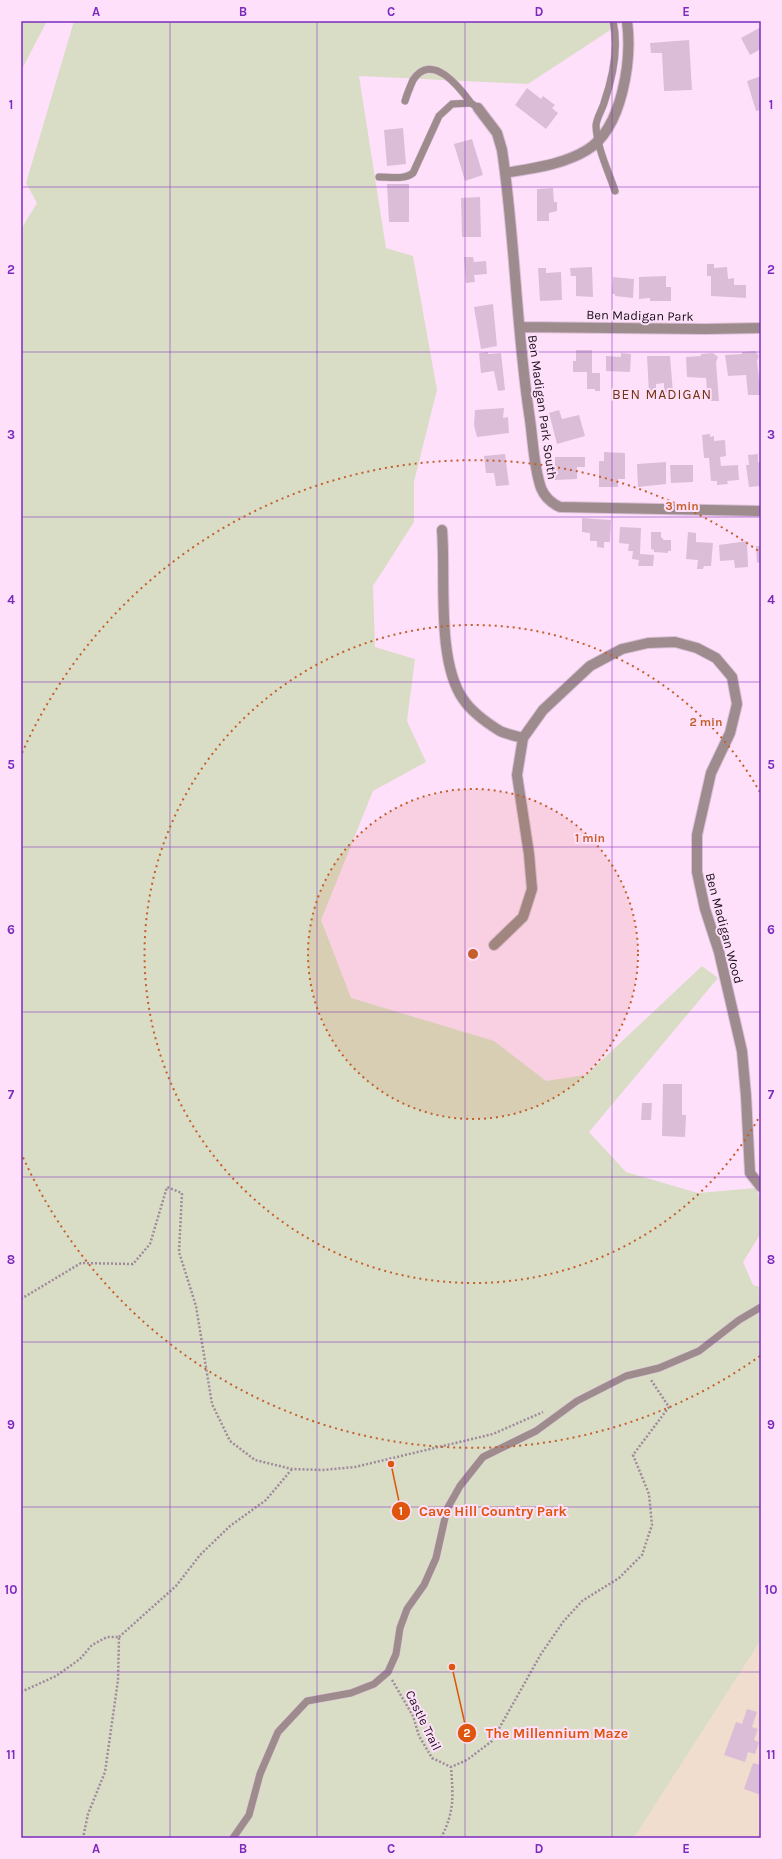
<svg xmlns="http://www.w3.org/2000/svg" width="782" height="1859" viewBox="0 0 782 1859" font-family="Karla,sans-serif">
<rect width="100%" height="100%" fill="#ffe0fb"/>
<path fill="#f1ddce" d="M 761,1640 L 761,1838 L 634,1838 Z"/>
<path fill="#daddc6" d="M 21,21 L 47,21 L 21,71 Z
M 74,21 L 624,21 L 528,84 L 359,76 L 386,248 L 413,256 L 437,390 L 414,482 L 414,522 L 373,586 L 375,647 L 415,659 L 407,721 L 426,762 L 373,791 L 321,920 L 351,998 L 494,1041 L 546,1081 L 586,1075 L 702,966 L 718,978 L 589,1132 L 626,1172 L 698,1193 L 756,1188 L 761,1201 L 761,1233 L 743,1262 L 753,1285 L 761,1287 L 761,1640 L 634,1838 L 21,1838 L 21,229 L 37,203 L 26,183 Z"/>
<path fill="#dcbdd7" d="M 761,27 L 761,49 L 750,55 L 741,38 Z
M 689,40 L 692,90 L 664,91 L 662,53 L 651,53 L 650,43 Z
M 761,76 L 761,110 L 756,111 L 747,81 Z
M 527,88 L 541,99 L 543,96 L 555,105 L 552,108 L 558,113 L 546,129 L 515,105 Z
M 403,128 L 406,164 L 387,166 L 384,130 Z
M 472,139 L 483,175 L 465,181 L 454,144 Z
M 387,184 L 409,184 L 409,222 L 389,222 Z
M 553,188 L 554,202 L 557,202 L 557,211 L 549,213 L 549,221 L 537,221 L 537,189 Z
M 480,197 L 481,237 L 462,237 L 461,198 Z
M 464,257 L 473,257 L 474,262 L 486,261 L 487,274 L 474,275 L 475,282 L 466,283 Z
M 707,264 L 714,264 L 714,268 L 727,267 L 728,279 L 734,278 L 734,285 L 746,285 L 746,298 L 711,296 L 711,276 L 707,276 Z
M 592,267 L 593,297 L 576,296 L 576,276 L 571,276 L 570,268 Z
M 538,268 L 546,268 L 546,273 L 561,272 L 562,300 L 540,301 Z
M 666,276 L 666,287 L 671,287 L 671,301 L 650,301 L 650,298 L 639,299 L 639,277 Z
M 613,277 L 634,279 L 633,298 L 615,296 L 615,294 L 612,294 Z
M 493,304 L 497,346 L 481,349 L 474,307 Z
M 576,350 L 592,350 L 592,373 L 600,373 L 600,391 L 595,391 L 595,389 L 587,389 L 587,372 L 573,372 L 573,361 L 576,361 Z
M 755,351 L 759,356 L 757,361 L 761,395 L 748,395 L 746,375 L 728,376 L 725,355 L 742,354 L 742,352 Z
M 488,352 L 488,354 L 501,353 L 505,390 L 498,391 L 494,371 L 481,373 L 479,353 Z
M 621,353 L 631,354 L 630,372 L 606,371 L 606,356 L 621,357 Z
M 713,353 L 718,357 L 716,362 L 719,401 L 708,401 L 706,378 L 687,377 L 686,357 L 701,356 L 701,354 Z
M 647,356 L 670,356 L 673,393 L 664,393 L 664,383 L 656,384 L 656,394 L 649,394 Z
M 504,408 L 503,418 L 508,417 L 509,433 L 477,437 L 474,425 L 475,410 Z
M 559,410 L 562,419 L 579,415 L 585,436 L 557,444 L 549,413 Z
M 710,434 L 710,437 L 714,436 L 714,441 L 725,440 L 726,456 L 720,457 L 721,466 L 738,465 L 739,480 L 727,481 L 728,484 L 717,485 L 717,481 L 711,481 L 709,458 L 704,458 L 702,435 Z
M 604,452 L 625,453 L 625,479 L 618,479 L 618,487 L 599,487 L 599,461 L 604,461 Z
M 505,454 L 509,485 L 496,486 L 494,473 L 486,473 L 484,456 Z
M 758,454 L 758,462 L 761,463 L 761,486 L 749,487 L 746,465 L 749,465 L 748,455 Z
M 555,457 L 585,457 L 585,467 L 577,467 L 577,479 L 555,480 Z
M 666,462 L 666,484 L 638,487 L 637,464 Z
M 670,465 L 693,465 L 693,482 L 671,483 Z
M 582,518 L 611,520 L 610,542 L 604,542 L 604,548 L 597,547 L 597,541 L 590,541 L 590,533 L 582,532 Z
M 620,527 L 641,528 L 640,554 L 654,555 L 653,566 L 638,566 L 639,560 L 632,559 L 633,551 L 628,551 L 629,544 L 619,543 Z
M 651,532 L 661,532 L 661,537 L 664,540 L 671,540 L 671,551 L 668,551 L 668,553 L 654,552 L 654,550 L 651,549 Z
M 688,532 L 696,533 L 696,542 L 713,543 L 711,566 L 704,566 L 703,569 L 697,569 L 698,560 L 686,559 Z
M 747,541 L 748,567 L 735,568 L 734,560 L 720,561 L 719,545 Z
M 756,546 L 761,546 L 761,562 L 757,563 Z
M 663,1084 L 682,1084 L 682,1115 L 686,1115 L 685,1137 L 662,1136 Z
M 642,1103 L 652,1103 L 651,1120 L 641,1120 Z
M 747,1709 L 757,1712 L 752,1727 L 758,1729 L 754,1740 L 759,1742 L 755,1754 L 748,1752 L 745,1762 L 724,1755 L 736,1722 L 742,1724 Z
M 753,1763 L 761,1765 L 761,1795 L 744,1789 Z"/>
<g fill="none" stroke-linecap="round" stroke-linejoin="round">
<g stroke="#dabfd7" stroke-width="8">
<path id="service" d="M 613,21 C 619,48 613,77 604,103 C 602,110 596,119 596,126 C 597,148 608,170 615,191
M 405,101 C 407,94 410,87 413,80 C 432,51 460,88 471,103
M 379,177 C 390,177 404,180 413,173 L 439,116 L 452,104 L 471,103 L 478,108
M 233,1838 L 249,1815 L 260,1774 L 278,1732 L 307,1701 L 351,1693 L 374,1684 L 388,1672 L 396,1654 L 400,1628 L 407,1609 L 424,1585 L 436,1558 L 447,1509 L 460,1486 L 483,1457 L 536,1431 L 577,1401 L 626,1376 L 659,1368 L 699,1351 L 739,1320 L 761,1307"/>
</g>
<g stroke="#dabfd7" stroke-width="12">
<path id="minor" d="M 478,108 L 497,133 L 502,150 C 515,237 516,326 529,413 C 533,437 533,465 541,488 C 545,498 551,503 560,507 L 761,511
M 505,173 C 534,168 562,165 587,150 C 623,128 632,59 627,21
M 520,327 L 705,329 L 761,328
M 442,530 C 446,577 436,660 463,699 C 471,711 487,723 500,731 C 506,734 516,736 523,738
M 494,945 L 523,917 L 532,889 L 529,854 L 517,775 L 523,738 L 543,710 L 590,666 L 622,649 L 648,643 L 675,642 L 697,648 L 716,658 L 732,677 L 737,704 L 730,733 L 711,773 L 697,835 L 697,872 L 705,909 L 719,952 L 742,1051 L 746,1096 L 750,1173 L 761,1187"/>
</g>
<path stroke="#9f899d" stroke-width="2.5" stroke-dasharray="2 2" stroke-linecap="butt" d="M 21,1299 L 81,1263 L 133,1264 L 150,1244 L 167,1187 L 182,1193 L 179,1252 L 196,1306 L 212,1404 L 230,1441 L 255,1460 L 292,1469 L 323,1470 L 355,1467 L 493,1434 L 543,1412
M 119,1637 L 176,1586 L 200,1555 L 230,1526 L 266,1500 L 292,1469
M 392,1680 L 413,1716 L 419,1736 L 432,1758 L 451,1767
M 21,1692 L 56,1676 L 80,1659 L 92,1645 L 107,1637 L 119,1637 L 118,1680 L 105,1772 L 88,1814 L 83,1838
M 441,1838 C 455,1810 453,1797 451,1767 L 467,1760 L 492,1741 L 541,1654 L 563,1622 L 582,1601 L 619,1578 L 642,1555 L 652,1525 L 649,1494 L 633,1455 L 669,1407 L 651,1380"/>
<use href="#service" stroke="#9d8b8d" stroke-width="7"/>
<use href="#minor" stroke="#9d8b8d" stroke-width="10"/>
</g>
<path fill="none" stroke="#7b2cbf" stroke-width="1" stroke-opacity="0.55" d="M 170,21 L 170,1838M 317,21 L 317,1838M 465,21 L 465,1838M 612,21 L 612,1838M 21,187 L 761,187M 21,352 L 761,352M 21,517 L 761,517M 21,682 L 761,682M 21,847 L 761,847M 21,1012 L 761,1012M 21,1177 L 761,1177M 21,1342 L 761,1342M 21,1507 L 761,1507M 21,1672 L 761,1672"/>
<circle cx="473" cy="954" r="165" fill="#c45f2c" fill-opacity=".12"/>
<g fill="none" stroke="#c45f2c" stroke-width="2" stroke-dasharray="2 4">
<circle cx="473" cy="954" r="165"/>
<path d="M761 1114A329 329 0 1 1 761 794"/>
<path d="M760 1356A494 494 0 0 1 22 1155M22 753A494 494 0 0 1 760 552"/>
</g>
<g text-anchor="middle" stroke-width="4" stroke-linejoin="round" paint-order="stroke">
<g font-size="13" fill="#190f18" stroke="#ffe0fb">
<text transform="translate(640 315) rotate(1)" y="5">Ben Madigan Park</text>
<text transform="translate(543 407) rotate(82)" y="5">Ben Madigan Park South</text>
<text transform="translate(725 928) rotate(75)" y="5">Ben Madigan Wood</text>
<text transform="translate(424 1720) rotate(64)" y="5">Castle Trail</text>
</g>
<g font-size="14" letter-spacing="1" fill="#733412" stroke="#ffe0fb">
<text x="662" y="399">BEN MADIGAN</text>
</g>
</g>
<circle cx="473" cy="954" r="6" fill="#c45f2c" stroke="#ffe0fb" stroke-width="2"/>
<g font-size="12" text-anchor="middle" font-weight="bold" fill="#c45f2c" stroke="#ffe0fb" stroke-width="4" stroke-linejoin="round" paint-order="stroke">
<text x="682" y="510">3 min</text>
<text x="706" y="726">2 min</text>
<text x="590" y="842">1 min</text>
</g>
<path fill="none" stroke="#de550d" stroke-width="1.5" d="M391 1464L401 1511M452 1667L467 1733"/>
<g fill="#de550d" stroke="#ffe0fb" stroke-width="1.5">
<circle cx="391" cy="1464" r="4"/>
<circle cx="452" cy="1667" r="4"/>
<circle cx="401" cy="1511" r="10"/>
<circle cx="467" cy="1733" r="10"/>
</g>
<g font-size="12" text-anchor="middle" font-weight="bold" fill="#fff">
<text x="401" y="1515">1</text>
<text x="467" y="1737">2</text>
</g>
<g font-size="14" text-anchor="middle" font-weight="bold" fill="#de550d" stroke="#ffe0fb" stroke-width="4" stroke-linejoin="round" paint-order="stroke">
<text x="493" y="1516">Cave Hill Country Park</text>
<text x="557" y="1738">The Millennium Maze</text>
</g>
<rect width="782" height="1859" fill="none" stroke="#ffe0fb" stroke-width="44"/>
<rect x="22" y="22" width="738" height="1815" fill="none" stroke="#7b2cbf" stroke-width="1.5"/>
<g font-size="13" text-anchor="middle" font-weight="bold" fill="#7b2cbf">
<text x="96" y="16">A</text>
<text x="243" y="16">B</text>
<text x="391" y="16">C</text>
<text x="539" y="16">D</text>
<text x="686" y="16">E</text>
<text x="11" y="109">1</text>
<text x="771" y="109">1</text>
<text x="11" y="274">2</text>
<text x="771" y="274">2</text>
<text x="11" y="439">3</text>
<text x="771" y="439">3</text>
<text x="11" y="604">4</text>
<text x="771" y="604">4</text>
<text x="11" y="769">5</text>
<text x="771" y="769">5</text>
<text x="11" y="934">6</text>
<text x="771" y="934">6</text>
<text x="11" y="1099">7</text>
<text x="771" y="1099">7</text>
<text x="11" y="1264">8</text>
<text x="771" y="1264">8</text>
<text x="11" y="1429">9</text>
<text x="771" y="1429">9</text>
<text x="11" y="1594">10</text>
<text x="771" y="1594">10</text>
<text x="11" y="1759">11</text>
<text x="771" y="1759">11</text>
<text x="96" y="1853">A</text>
<text x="243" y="1853">B</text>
<text x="391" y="1853">C</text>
<text x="539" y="1853">D</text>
<text x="686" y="1853">E</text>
</g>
</svg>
